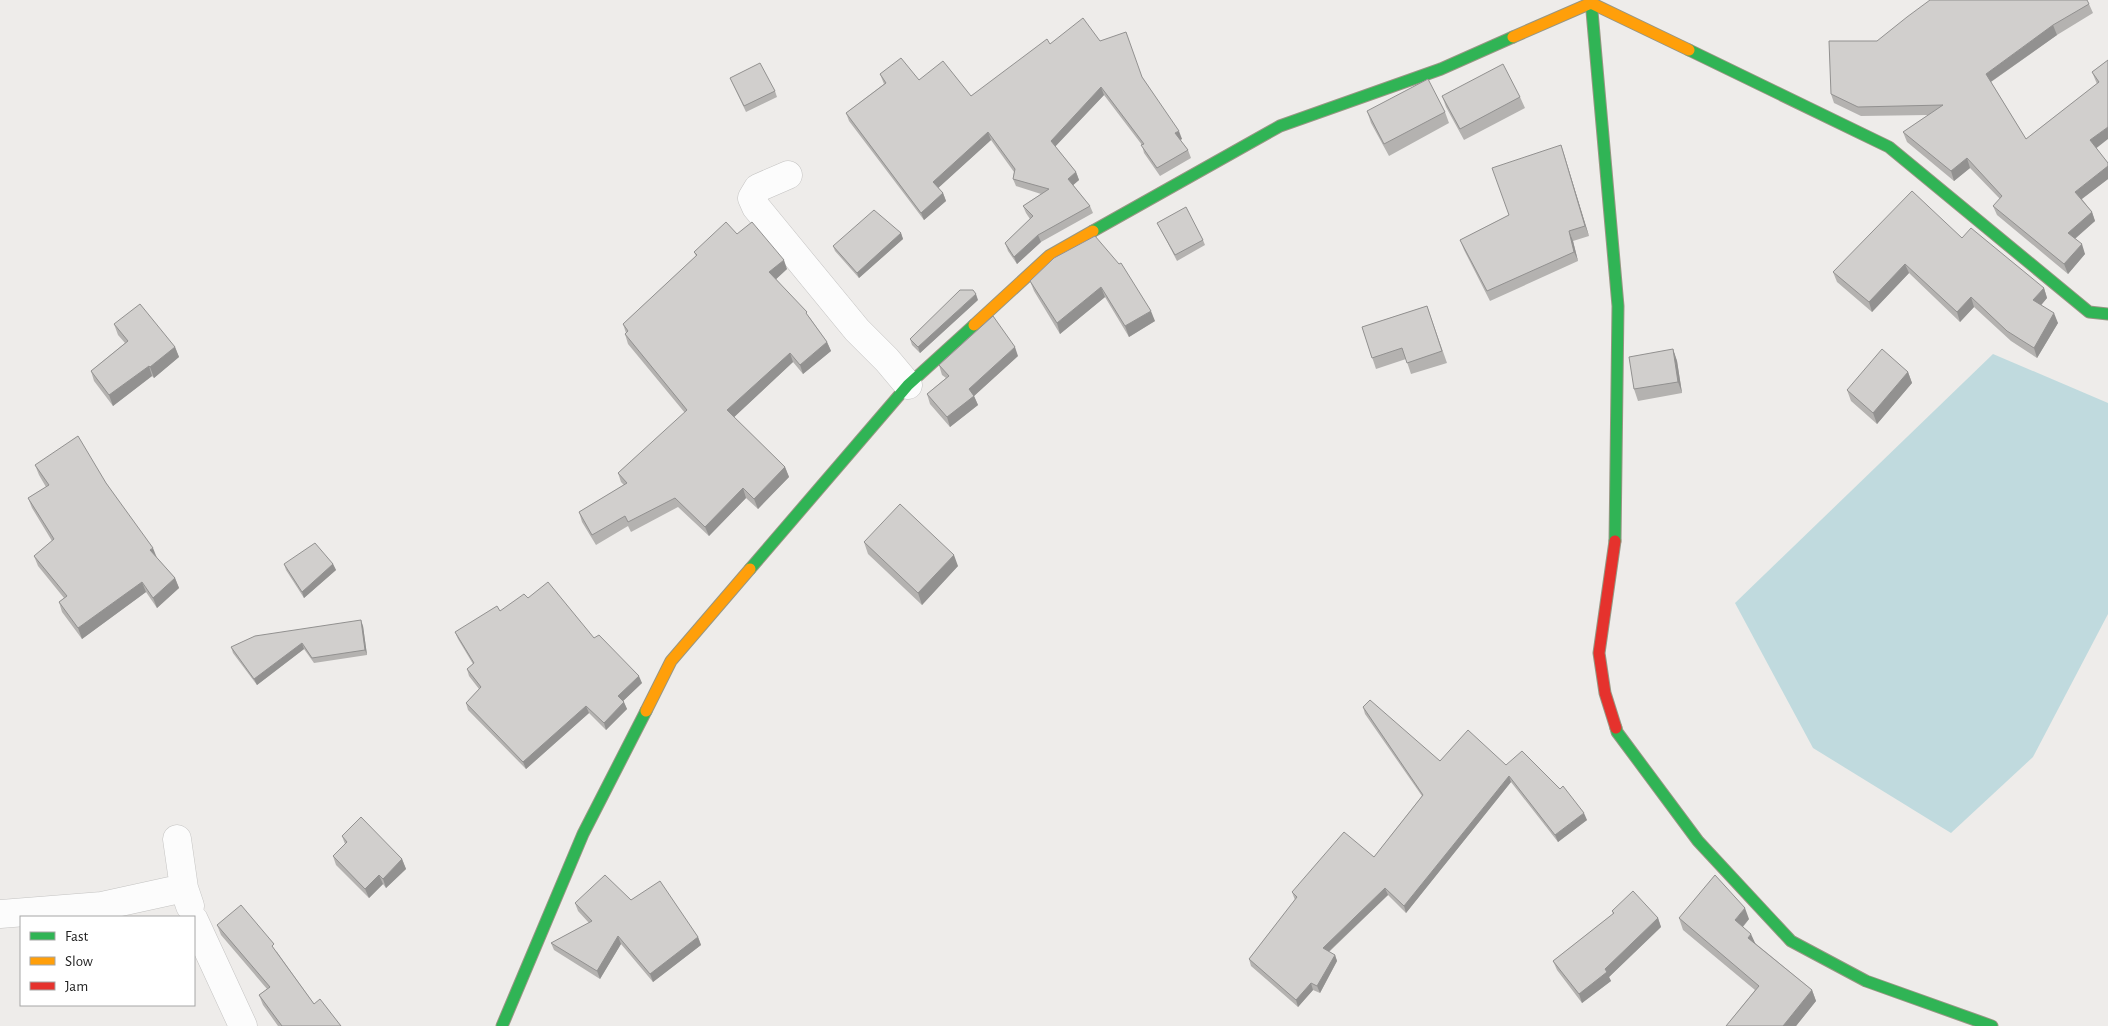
<svg xmlns="http://www.w3.org/2000/svg" width="2108" height="1026" viewBox="0 0 2108 1026" font-family="'Alegreya Sans',sans-serif">
<rect width="100%" height="100%" fill="#eeecea"/>
<path fill="#c0dade" d="M 1993,354 L 2108,403 L 2108,614 L 2033,757 L 1951,833 L 1813,748 L 1735,603 Z"/>
<g fill="none" stroke-linecap="round" stroke-linejoin="round">
<g stroke="#c4c3c2" stroke-width="29">
<path id="street" d="M 788,175 L 758,188 L 752,198 L 756,207 L 857,330 L 887,360 L 908,385
M 177,839 L 184,888 L 190,906
M 0,914 L 102,906 L 184,888
M 194,920 L 243,1026"/>
</g>
<g stroke="#979683" stroke-width="13">
<path id="fast" d="M 1591,0 L 1618,306 L 1615,541
M 1689,50 L 1889,147 L 2089,312 L 2108,314
M 1093,231 L 1280,126 L 1441,69 L 1513,37
M 750,569 L 908,385 L 974,325
M 1616,728 L 1617,732 L 1698,841 L 1791,941 L 1866,981 L 1992,1026
M 502,1026 L 583,834 L 646,711"/>
</g>
<g stroke="#979683" stroke-width="13">
<path id="slow" d="M 1513,37 L 1591,3 L 1689,50
M 974,325 L 1049,256 L 1093,231
M 646,711 L 671,661 L 750,569"/>
</g>
<g stroke="#979683" stroke-width="13">
<path id="jam" d="M 1615,541 L 1599,653 L 1605,693 L 1616,728"/>
</g>
<use href="#street" stroke="#fcfcfc" stroke-width="28"/>
<use href="#fast" stroke="#30b455" stroke-width="11"/>
<use href="#slow" stroke="#ff9f0a" stroke-width="11"/>
<use href="#jam" stroke="#e5322d" stroke-width="11"/>
</g>
<path fill="#b4b2b0" d="M 2089,4 L 2093,13 L 2057,35 L 1991,82 L 2026,139 L 2097,84 L 2092,72 L 2108,60 L 2096,148 L 2108,163 L 2108,179 L 2082,199 L 2092,212 L 2095,221 L 2075,239 L 2085,254 L 2068,274 L 1997,215 L 1993,206 L 2000,199 L 1970,168 L 1954,181 L 1907,142 L 1903,132 L 1928,115 L 1861,116 L 1834,103 L 1831,94 L 1877,41 Z
M 1100,41 L 1142,77 L 1182,139 L 1180,140 L 1188,150 L 1191,158 L 1160,176 L 1144,153 L 1142,145 L 1104,95 L 1055,146 L 1076,172 L 1079,180 L 1073,185 L 1090,206 L 1093,213 L 1041,242 L 1017,264 L 1008,251 L 1005,243 L 1030,219 L 1026,213 L 1023,206 L 1041,194 L 1016,186 L 1013,179 L 1014,172 L 991,140 L 938,188 L 943,193 L 946,201 L 924,220 L 849,121 L 846,113 L 884,84 L 880,74 L 919,80 L 971,96 L 1050,44 Z
M 730,78 L 775,91 L 777,97 L 746,112 Z
M 1442,96 L 1520,97 L 1525,108 L 1464,140 L 1446,107 Z
M 1367,111 L 1445,112 L 1449,123 L 1389,156 L 1371,123 Z
M 1561,145 L 1589,236 L 1573,241 L 1578,261 L 1490,301 L 1464,250 L 1460,240 L 1509,215 Z
M 1157,223 L 1203,240 L 1205,245 L 1177,261 L 1160,228 Z
M 901,233 L 903,239 L 859,278 L 835,251 L 833,246 Z
M 737,234 L 787,269 L 776,279 L 810,318 L 827,342 L 831,351 L 803,374 L 793,362 L 734,417 L 785,467 L 789,477 L 758,509 L 746,498 L 709,536 L 678,507 L 631,532 L 628,526 L 596,545 L 582,522 L 579,512 L 624,485 L 621,482 L 618,473 L 685,413 L 628,344 L 625,334 L 626,333 L 623,324 L 696,256 L 694,252 Z
M 1962,238 L 2044,288 L 2047,298 L 2041,305 L 2058,323 L 2037,358 L 2011,341 L 1974,307 L 1960,322 L 1909,273 L 1872,312 L 1837,282 L 1833,272 Z
M 1054,258 L 1155,321 L 1129,337 L 1105,297 L 1060,334 L 1034,291 L 1030,281 Z
M 978,300 L 920,353 L 912,345 L 910,339 Z
M 1427,306 L 1447,363 L 1411,374 L 1406,359 L 1376,369 L 1362,327 Z
M 114,324 L 175,347 L 179,357 L 154,378 L 152,376 L 113,406 L 94,381 L 91,371 L 125,343 L 118,335 Z
M 1673,349 L 1677,361 L 1682,393 L 1638,401 L 1634,389 Z
M 1018,356 L 974,396 L 978,405 L 950,427 L 930,404 L 927,394 L 946,378 L 942,375 L 939,365 Z
M 1908,372 L 1912,383 L 1877,424 L 1851,401 L 1847,390 Z
M 35,465 L 106,483 L 156,557 L 175,578 L 179,588 L 157,608 L 146,592 L 82,639 L 62,612 L 59,602 L 64,598 L 38,566 L 34,556 L 52,541 L 32,508 L 28,498 L 46,487 L 39,475 Z
M 864,542 L 958,566 L 922,605 L 868,554 Z
M 284,564 L 333,564 L 336,570 L 304,598 L 286,570 Z
M 528,598 L 594,638 L 642,683 L 623,701 L 627,709 L 606,730 L 589,713 L 526,769 L 468,710 L 466,703 L 479,689 L 469,676 L 467,669 L 473,664 L 458,639 L 455,632 Z
M 363,626 L 367,655 L 314,663 L 304,649 L 257,685 L 233,653 L 231,647 Z
M 1363,707 L 1440,761 L 1506,765 L 1587,820 L 1558,842 L 1511,782 L 1406,913 L 1388,895 L 1329,952 L 1335,955 L 1337,961 L 1320,993 L 1313,990 L 1298,1007 L 1251,966 L 1249,959 L 1295,900 L 1292,892 L 1374,857 L 1422,796 L 1365,714 Z
M 342,836 L 402,859 L 406,869 L 386,888 L 383,884 L 369,898 L 336,865 L 333,856 L 345,844 Z
M 631,900 L 698,937 L 701,945 L 653,982 L 621,944 L 600,979 L 554,950 L 551,943 L 589,923 L 578,911 L 575,903 Z
M 1612,911 L 1658,918 L 1661,927 L 1609,977 L 1611,981 L 1582,1003 L 1557,970 L 1553,961 L 1613,914 Z
M 1679,918 L 1749,919 L 1743,927 L 1755,943 L 1812,990 L 1816,1001 L 1796,1026 L 1726,1026 L 1755,990 L 1683,930 Z
M 217,925 L 277,952 L 314,1004 L 341,1026 L 278,1026 L 263,1005 L 259,995 L 267,989 L 221,935 Z"/>
<path fill="#929190" d="M 2053,25 L 2057,35 L 1989,83 L 1986,74 Z
M 1101,87 L 1104,95 L 1053,149 L 1051,141 Z
M 2108,127 L 2108,139 L 2094,150 L 2090,140 Z
M 1179,131 L 1182,139 L 1178,141 L 1175,133 Z
M 988,132 L 991,140 L 936,190 L 933,182 Z
M 1561,145 L 1564,154 L 1589,236 L 1585,226 Z
M 1967,158 L 1970,168 L 1954,181 L 1951,171 Z
M 2108,166 L 2108,179 L 2079,201 L 2075,192 Z
M 1076,172 L 1079,180 L 1071,187 L 1068,179 Z
M 943,193 L 946,201 L 924,220 L 921,213 Z
M 2092,212 L 2095,221 L 2071,242 L 2068,233 Z
M 1569,231 L 1573,241 L 1578,261 L 1574,252 Z
M 901,233 L 903,239 L 859,278 L 857,273 Z
M 1038,235 L 1041,242 L 1017,264 L 1014,257 Z
M 2082,244 L 2085,254 L 2068,274 L 2064,264 Z
M 784,260 L 787,269 L 773,282 L 769,272 Z
M 1905,264 L 1909,273 L 1872,312 L 1869,302 Z
M 1101,287 L 1105,297 L 1060,334 L 1057,323 Z
M 2044,288 L 2047,298 L 2037,310 L 2033,300 Z
M 976,294 L 978,300 L 920,353 L 918,347 Z
M 1971,297 L 1974,307 L 1960,322 L 1957,312 Z
M 1151,311 L 1155,321 L 1129,337 L 1125,326 Z
M 2054,313 L 2058,323 L 2037,358 L 2034,348 Z
M 827,342 L 831,351 L 803,374 L 800,365 Z
M 175,347 L 179,357 L 154,378 L 150,367 Z
M 1015,347 L 1018,356 L 974,396 L 978,405 L 950,427 L 947,417 L 969,389 Z
M 1673,349 L 1677,361 L 1682,393 L 1678,382 Z
M 790,353 L 793,362 L 731,420 L 727,410 Z
M 149,366 L 152,376 L 113,406 L 109,395 Z
M 1908,372 L 1912,383 L 1877,424 L 1873,413 Z
M 785,467 L 789,477 L 758,509 L 754,499 Z
M 743,488 L 746,498 L 709,536 L 705,527 Z
M 153,548 L 157,558 L 150,550 Z
M 954,555 L 958,566 L 922,605 L 918,593 Z
M 333,564 L 336,570 L 304,598 L 302,592 Z
M 175,578 L 179,588 L 157,608 L 153,598 Z
M 142,582 L 146,592 L 82,639 L 78,628 Z
M 361,620 L 363,626 L 367,655 L 365,650 Z
M 302,643 L 304,649 L 257,685 L 254,679 Z
M 639,676 L 642,683 L 621,703 L 618,696 Z
M 624,702 L 627,709 L 606,730 L 604,723 Z
M 586,706 L 589,713 L 526,769 L 523,762 Z
M 1509,776 L 1511,782 L 1406,913 L 1404,906 Z
M 1584,813 L 1587,820 L 1558,842 L 1555,835 Z
M 402,859 L 406,869 L 386,888 L 383,879 Z
M 379,875 L 383,884 L 369,898 L 365,889 Z
M 1385,888 L 1388,895 L 1325,955 L 1323,948 Z
M 1745,908 L 1749,919 L 1739,931 L 1735,920 Z
M 1658,918 L 1661,927 L 1609,977 L 1611,981 L 1582,1003 L 1579,994 Z
M 1751,934 L 1756,945 L 1748,938 Z
M 618,936 L 621,944 L 600,979 L 597,971 Z
M 698,937 L 701,945 L 653,982 L 650,974 Z
M 1335,955 L 1337,961 L 1320,993 L 1317,986 Z
M 1311,983 L 1313,990 L 1298,1007 L 1296,1000 Z
M 1812,990 L 1816,1001 L 1796,1026 L 1783,1026 Z"/>
<path fill="#d1cfcd" stroke="#929190" d="M 1930,0 L 2087,0 L 2089,4 L 2053,25 L 1986,74 L 2026,139 L 2099,82 L 2092,72 L 2108,60 L 2108,127 L 2090,140 L 2108,163 L 2108,166 L 2075,192 L 2092,212 L 2068,233 L 2082,244 L 2064,264 L 1993,206 L 2002,196 L 1967,158 L 1951,171 L 1903,132 L 1943,105 L 1858,107 L 1831,94 L 1829,41 L 1877,41 L 1907,17 Z
M 1083,18 L 1100,41 L 1126,32 L 1142,77 L 1179,131 L 1175,133 L 1188,150 L 1157,168 L 1141,145 L 1144,144 L 1101,87 L 1051,141 L 1076,172 L 1068,179 L 1090,206 L 1038,235 L 1014,257 L 1005,243 L 1033,216 L 1023,206 L 1049,189 L 1013,179 L 1015,169 L 988,132 L 933,182 L 943,193 L 921,213 L 846,113 L 886,83 L 880,74 L 901,58 L 919,80 L 943,61 L 971,96 L 1047,39 L 1050,44 Z
M 760,63 L 775,91 L 744,106 L 730,78 Z
M 1503,64 L 1520,97 L 1460,129 L 1442,96 Z
M 1428,79 L 1445,112 L 1384,144 L 1367,111 Z
M 1561,145 L 1585,226 L 1569,231 L 1574,252 L 1487,291 L 1460,240 L 1509,215 L 1492,168 Z
M 1912,191 L 1962,238 L 1971,228 L 2044,288 L 2033,300 L 2054,313 L 2034,348 L 2007,331 L 1971,297 L 1957,312 L 1905,264 L 1869,302 L 1833,272 Z
M 1186,207 L 1203,240 L 1175,255 L 1157,223 Z
M 874,210 L 901,233 L 857,273 L 833,246 Z
M 726,222 L 737,234 L 752,222 L 784,260 L 769,272 L 807,312 L 806,313 L 827,342 L 800,365 L 790,353 L 727,410 L 785,467 L 754,499 L 743,488 L 705,527 L 675,498 L 628,522 L 625,516 L 592,535 L 579,512 L 627,483 L 618,473 L 687,410 L 625,334 L 628,331 L 623,324 L 697,255 L 694,252 Z
M 1095,236 L 1119,264 L 1121,263 L 1151,311 L 1125,326 L 1101,287 L 1057,323 L 1030,281 L 1054,258 Z
M 960,290 L 973,290 L 976,294 L 918,347 L 910,339 Z
M 140,304 L 175,347 L 150,367 L 149,366 L 109,395 L 91,371 L 128,341 L 114,324 Z
M 1427,306 L 1442,351 L 1407,363 L 1402,348 L 1372,358 L 1362,327 Z
M 993,316 L 1015,347 L 969,389 L 974,396 L 947,417 L 927,394 L 949,376 L 939,365 Z
M 1673,349 L 1678,382 L 1634,389 L 1629,357 Z
M 1882,349 L 1908,372 L 1873,413 L 1847,390 Z
M 78,436 L 106,483 L 153,548 L 150,550 L 175,578 L 153,598 L 142,582 L 78,628 L 59,602 L 67,596 L 34,556 L 54,539 L 28,498 L 49,485 L 35,465 Z
M 900,504 L 954,555 L 918,593 L 864,542 Z
M 315,543 L 333,564 L 302,592 L 284,564 Z
M 548,582 L 594,638 L 599,635 L 639,676 L 618,696 L 624,702 L 604,723 L 586,706 L 523,762 L 466,703 L 481,687 L 467,669 L 474,663 L 455,632 L 497,606 L 500,611 L 524,594 L 528,598 Z
M 361,620 L 365,650 L 312,658 L 302,643 L 254,679 L 231,647 L 255,636 Z
M 1370,700 L 1440,761 L 1468,730 L 1506,765 L 1522,751 L 1560,789 L 1563,786 L 1584,813 L 1555,835 L 1509,776 L 1404,906 L 1385,888 L 1323,948 L 1335,955 L 1317,986 L 1311,983 L 1296,1000 L 1249,959 L 1297,897 L 1292,892 L 1344,832 L 1374,857 L 1423,795 L 1363,707 Z
M 361,817 L 402,859 L 383,879 L 379,875 L 365,889 L 333,856 L 347,842 L 342,836 Z
M 605,875 L 631,900 L 660,881 L 698,937 L 650,974 L 618,936 L 597,971 L 551,943 L 592,921 L 575,903 Z
M 1715,875 L 1745,908 L 1735,920 L 1751,934 L 1748,938 L 1812,990 L 1783,1026 L 1726,1026 L 1759,986 L 1679,918 Z
M 1633,891 L 1658,918 L 1605,969 L 1607,972 L 1579,994 L 1553,961 L 1614,913 L 1612,911 Z
M 241,905 L 274,944 L 272,946 L 314,1004 L 320,999 L 341,1026 L 282,1026 L 259,995 L 270,987 L 217,925 Z"/>
<rect x="20" y="916" width="175" height="90" fill="#ffffff" stroke="#a6a6a6"/>
<rect x="30" y="932" width="25" height="8" fill="#30b455" stroke="#a6a6a6"/>
<text x="65" y="941" font-size="15" fill="#212121">Fast</text>
<rect x="30" y="957" width="25" height="8" fill="#ff9f0a" stroke="#a6a6a6"/>
<text x="65" y="966" font-size="15" fill="#212121">Slow</text>
<rect x="30" y="982" width="25" height="8" fill="#e5322d" stroke="#a6a6a6"/>
<text x="65" y="991" font-size="15" fill="#212121">Jam</text>
</svg>
